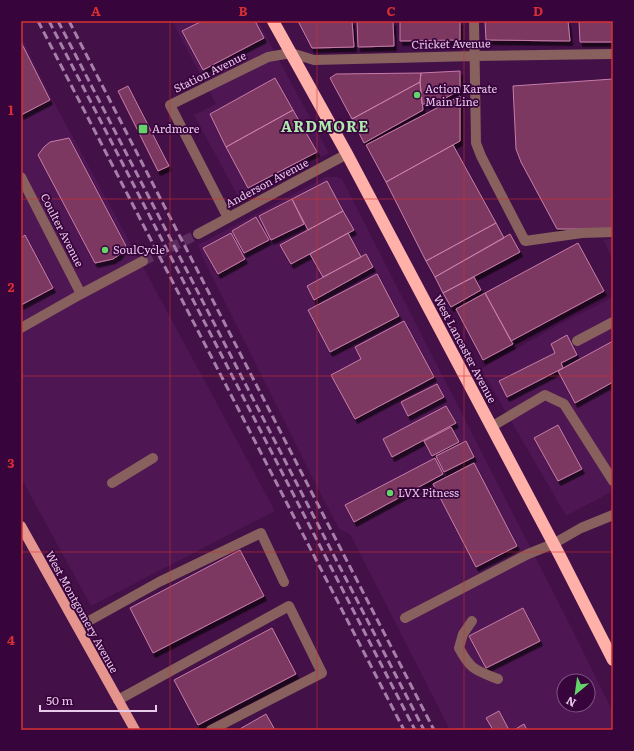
<svg xmlns="http://www.w3.org/2000/svg" width="634" height="751" viewBox="0 0 634 751" font-family="Literata,serif">
<defs>
<filter id="shadow"><feDropShadow dx="2.5" dy="4.5" stdDeviation="0" flood-color="#0009"/></filter>
</defs>
<rect width="100%" height="100%" fill="#431047"/>
<path fill="#4e1653" fill-rule="evenodd" d="M 172,21 L 258,21 L 329,153 L 240,200 L 194,115 L 216,104 Z
M 21,36 L 49,93 L 275,511 L 91,606 L 21,478 Z
M 325,177 L 337,177 L 342,179 L 573,631 L 613,712 L 613,730 L 450,730 L 350,534 L 339,529 L 309,471 L 202,256 L 198,245 ZM 564,681 L 588,681 L 588,705 L 564,705 Z
M 613,238 L 613,259 L 603,240 Z
M 613,297 L 613,491 L 566,516 L 481,369 L 556,326 Z"/>
<path fill="#7b3861" stroke="#c77ca8" filter="url(#shadow)" d="M 202,21 L 255,21 L 264,38 L 203,70 L 182,31 Z
M 298,21 L 352,21 L 354,47 L 312,48 Z
M 357,21 L 393,21 L 394,46 L 358,47 Z
M 400,21 L 460,21 L 460,40 L 400,41 Z
M 485,21 L 568,21 L 570,41 L 486,40 Z
M 579,21 L 613,21 L 613,42 L 580,42 Z
M 21,42 L 50,100 L 21,115 Z
M 460,71 L 460,90 L 435,104 L 422,104 L 420,82 L 421,73 Z
M 421,73 L 420,82 L 352,119 L 330,78 L 336,74 Z
M 275,78 L 293,110 L 226,147 L 210,114 Z
M 613,79 L 613,229 L 557,229 L 521,162 L 516,149 L 513,86 Z
M 420,82 L 423,110 L 364,143 L 352,119 Z
M 128,86 L 169,166 L 158,171 L 118,91 Z
M 460,96 L 460,141 L 386,182 L 366,145 Z
M 293,110 L 317,152 L 248,188 L 226,147 Z
M 69,138 L 126,246 L 119,255 L 113,259 L 95,263 L 38,155 L 44,147 L 50,142 Z
M 453,145 L 496,223 L 426,261 L 386,182 Z
M 327,181 L 343,211 L 308,230 L 292,199 Z
M 292,199 L 304,224 L 271,240 L 259,216 Z
M 343,211 L 354,230 L 291,264 L 280,245 Z
M 256,217 L 269,240 L 244,253 L 232,231 Z
M 496,223 L 504,238 L 435,277 L 426,261 Z
M 231,233 L 245,259 L 218,274 L 203,248 Z
M 348,233 L 361,257 L 323,277 L 310,254 Z
M 510,234 L 520,252 L 443,293 L 435,277 Z
M 25,235 L 53,288 L 21,305 L 21,238 Z
M 578,243 L 604,291 L 511,341 L 485,293 Z
M 366,254 L 373,267 L 314,300 L 307,286 Z
M 377,274 L 399,316 L 330,352 L 308,310 Z
M 474,277 L 481,290 L 451,307 L 443,293 Z
M 485,293 L 513,344 L 483,360 L 456,309 Z
M 404,321 L 434,377 L 355,419 L 331,375 L 361,359 L 355,347 Z
M 567,335 L 577,355 L 561,363 L 563,368 L 507,397 L 499,381 L 555,353 L 551,344 Z
M 613,341 L 613,382 L 575,403 L 558,371 Z
M 437,384 L 444,397 L 408,416 L 401,402 Z
M 446,406 L 456,423 L 392,457 L 383,439 Z
M 558,425 L 582,469 L 558,481 L 534,438 Z
M 451,427 L 459,442 L 432,456 L 424,441 Z
M 466,441 L 474,457 L 444,472 L 436,456 Z
M 435,458 L 443,474 L 354,522 L 345,505 Z
M 474,463 L 517,546 L 476,567 L 433,484 Z
M 240,550 L 264,596 L 153,653 L 130,608 Z
M 523,608 L 540,641 L 486,668 L 469,636 Z
M 272,628 L 296,674 L 198,725 L 174,680 Z
M 499,711 L 509,730 L 493,730 L 486,718 Z
M 266,714 L 275,730 L 238,730 Z
M 524,724 L 527,730 L 514,730 Z"/>
<g fill="none" stroke-linecap="round" stroke-linejoin="round">
<path stroke="#5c2c5f" stroke-width="10" stroke-dasharray="10 5" stroke-linecap="butt" d="M 143,261 L 198,234"/>
<path stroke="#88605d" stroke-width="10" d="M 474,21 L 476,143 L 481,156 L 525,241 L 582,233 L 613,232
M 21,177 L 81,294
M 228,218 L 170,105 L 268,57 L 291,53 L 314,60 L 475,56 L 613,54
M 198,234 L 347,154
M 21,328 L 81,294 L 143,261
M 577,341 L 613,322
M 491,427 L 545,395 L 564,404 L 613,481
M 112,483 L 153,458
M 405,618 L 528,554 L 553,544 L 581,528 L 613,515
M 472,621 L 463,634 L 459,648 C 471,670 475,670 498,679
M 78,627 L 159,582 L 261,533 L 284,582
M 118,700 L 289,606 L 322,673 L 211,730"/>
<path stroke="#e5958e" stroke-width="10" d="M 21,526 L 135,730"/>
<path stroke="#feb0a9" stroke-width="12" d="M 273,21 L 347,154 L 560,556 L 613,660"/>
<path stroke="#a67fa9" stroke-width="3" stroke-dasharray="8 4" stroke-linecap="butt" d="M 38,21 L 404,730
M 49,21 L 415,730
M 58,21 L 424,730
M 69,21 L 434,730"/>
</g>
<path fill="none" stroke="#d73032" stroke-width="1" stroke-opacity="0.55" d="M 170,21 L 170,730M 317,21 L 317,730M 464,21 L 464,730M 21,199 L 613,199M 21,376 L 613,376M 21,552 L 613,552"/>
<g fill="#63d469" stroke="#38043c" stroke-width="1.5">
<circle cx="417" cy="95" r="4"/>
<rect x="138" y="124" width="10" height="10" rx="2"/>
<circle cx="105" cy="250" r="4"/>
<circle cx="390" cy="493" r="4"/>
</g>
<g text-anchor="middle" stroke-width="3.5" stroke-linejoin="round" paint-order="stroke">
<g font-size="11" fill="#e8caea" stroke="#38043c">
<text transform="translate(451 44) rotate(-1)" y="4">Cricket Avenue</text>
<text transform="translate(210 72) rotate(-26)" y="4">Station Avenue</text>
<text transform="translate(267 183) rotate(-28)" y="4">Anderson Avenue</text>
<text transform="translate(62 230) rotate(63)" y="4">Coulter Avenue</text>
<text transform="translate(465 349) rotate(62)" y="4">West Lancaster Avenue</text>
<text transform="translate(82 612) rotate(61)" y="4">West Montgomery Avenue</text>
</g>
<g font-size="11" fill="#e8caea" stroke="#38043c" text-anchor="start">
<text x="425" y="93">Action Karate<tspan x="425" dy="13">Main Line</tspan></text>
<text x="152" y="133">Ardmore</text>
<text x="113" y="254">SoulCycle</text>
<text x="398" y="497">LVX Fitness</text>
</g>
<g font-size="15" font-weight="bold" letter-spacing="1" fill="#aee9ae" stroke="#38043c">
<text x="325" y="132">ARDMORE</text>
</g>
</g>
<rect width="634" height="751" fill="none" stroke="#38043c" stroke-width="44"/>
<g transform="translate(576 693) rotate(209)"><circle r="19" fill="#38043c" stroke="#7e5382"/>
<path d="M0-3L7 15L0 10L-7 15Z" fill="#63d469"/>
<text y="-6" font-size="11" font-weight="bold" text-anchor="middle" fill="#e8caea">N</text>
</g>
<path d="M40 705v6h116v-6" fill="none" stroke="#e8caea" stroke-width="2"/>
<text x="46" y="705" font-size="12" fill="#e8caea" stroke="#38043c" stroke-width="3" paint-order="stroke">50 m</text>
<rect x="22" y="22" width="590" height="707" fill="none" stroke="#d73032" stroke-width="1.5"/>
<g font-size="13" text-anchor="middle" font-weight="bold" fill="#d73032">
<text x="96" y="16">A</text>
<text x="243" y="16">B</text>
<text x="391" y="16">C</text>
<text x="538" y="16">D</text>
<text x="11" y="115">1</text>
<text x="11" y="292">2</text>
<text x="11" y="468">3</text>
<text x="11" y="645">4</text>
</g>
</svg>
